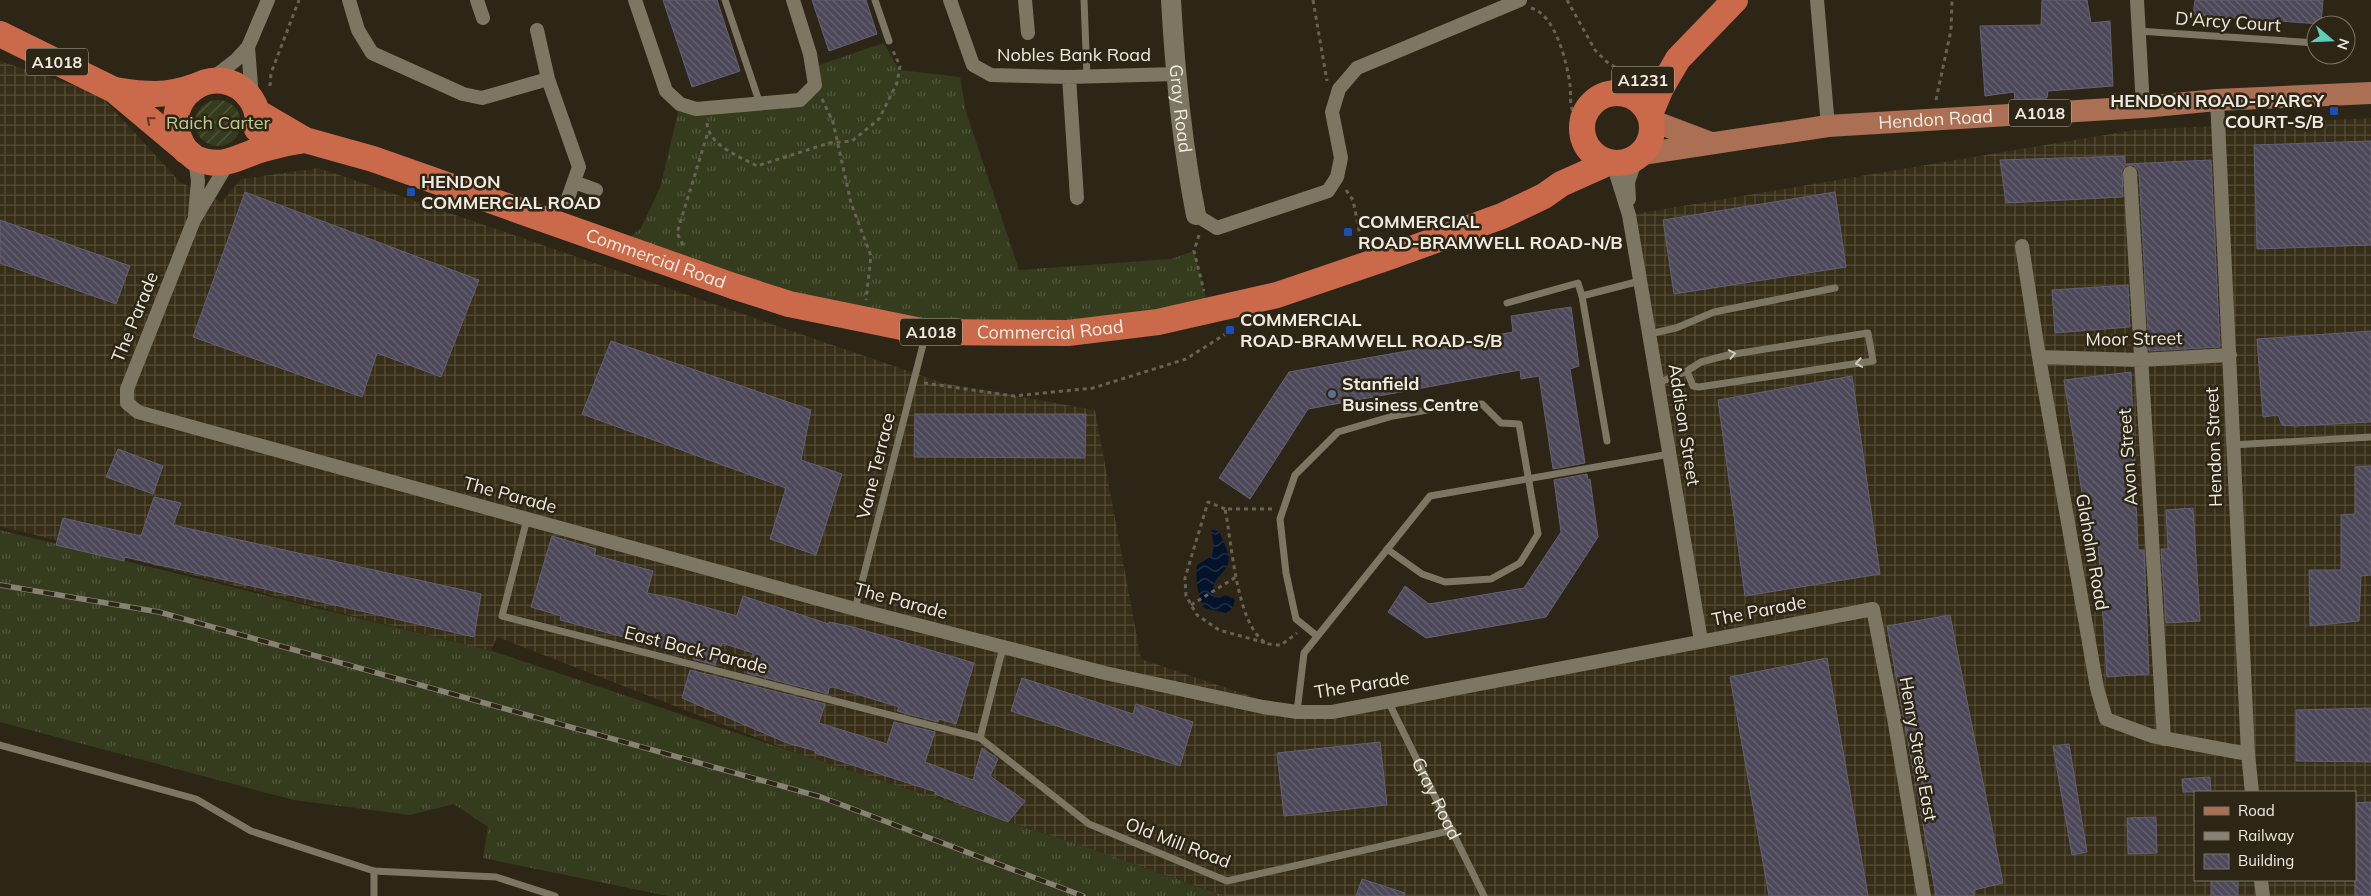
<svg xmlns="http://www.w3.org/2000/svg" width="2371" height="896" viewBox="0 0 2371 896" font-family="Mulish,sans-serif">
<defs>
<pattern id="industrial-grid" width="8" height="8" patternUnits="userSpaceOnUse" patternTransform="scale(1.25)"><rect width="8" height="8" fill="#372e17"/><path d="M0 4h8M4 0v8" fill="none" stroke="#544c38"/></pattern>
<pattern id="grass-tufts" width="24" height="20" patternUnits="userSpaceOnUse" patternTransform="scale(1.25)"><rect width="24" height="20" fill="#353c1d"/><path d="M3 7l-1-3M5 7V3M7 7l1-3M15 17l-1-3M17 17v-4M19 17l1-3" fill="none" stroke="#53583e"/></pattern>
<pattern id="garden-furrows" width="10" height="10" patternUnits="userSpaceOnUse" patternTransform="scale(1.25)"><rect width="10" height="10" fill="#353c1d"/><path d="M-1 1l2-2M0 10L10 0M9 11l2-2" fill="none" stroke="#53583e"/></pattern>
<pattern id="water-waves" width="16" height="10" patternUnits="userSpaceOnUse" patternTransform="scale(1.25)"><rect width="16" height="10" fill="#02132b"/><path d="M0 5q4-4 8 0t8 0" fill="none" stroke="#273649"/></pattern>
<pattern id="building-back-hatch" width="6" height="6" patternUnits="userSpaceOnUse" patternTransform="scale(1.25)"><rect width="6" height="6" fill="#4c4859"/><path d="M-1 5l2 2M0 0l6 6M5-1l2 2" fill="none" stroke="#666371"/></pattern>
</defs>
<rect width="100%" height="100%" fill="#2d2616"/>
<path fill="url(#industrial-grid)" fill-rule="evenodd" d="M 0,61 L 99,94 L 180,182 L 222,202 L 241,179 L 319,168 L 943,383 L 1095,410 L 1141,659 L 1297,712 L 1700,641 L 1629,215 L 2134,130 L 2371,118 L 2371,896 L 1224,896 L 1077,844 L 799,754 L 497,637 L 491,651 L 0,526 ZM 2195,792 L 2355,792 L 2355,880 L 2195,880 Z"/>
<path fill="url(#grass-tufts)" d="M 884,43 L 899,70 L 960,77 L 966,112 L 1019,270 L 1171,259 L 1194,251 L 1209,310 L 926,332 L 619,246 L 641,228 L 660,188 L 680,104 L 800,100 L 815,85 L 813,67 Z
M 0,530 L 492,651 L 799,754 L 1077,844 L 1224,896 L 668,896 L 483,858 L 488,827 L 454,804 L 410,815 L 294,800 L 0,722 Z"/>
<path fill="url(#garden-furrows)" d="M195 123a23 23 0 1 1 46 0a23 23 0 1 1-46 0Z"/>
<path fill="url(#water-waves)" d="M 1211,530 L 1219,531 C 1222,539 1228,550 1229,558 C 1229,575 1209,575 1214,597 L 1220,598 L 1225,595 L 1235,599 L 1233,608 L 1226,613 L 1204,608 C 1198,597 1195,577 1197,565 L 1212,556 L 1214,545 Z"/>
<path fill="url(#building-back-hatch)" stroke="#646072" d="M 663,0 L 717,0 L 740,71 L 692,87 Z
M 812,0 L 866,0 L 877,34 L 829,51 Z
M 2042,0 L 2087,0 L 2091,23 L 2110,21 L 2113,86 L 2048,91 L 2047,98 L 2015,100 L 2014,92 L 1985,96 L 1980,26 L 2041,25 Z
M 2195,0 L 2323,0 L 2321,24 L 2193,15 Z
M 2371,141 L 2371,245 L 2257,249 L 2254,145 Z
M 2125,156 L 2125,164 L 2211,160 L 2220,347 L 2149,351 L 2139,172 L 2134,165 L 2126,165 L 2122,170 L 2123,197 L 2006,203 L 2000,160 Z
M 245,192 L 479,280 L 441,377 L 377,353 L 362,397 L 193,337 Z
M 1835,192 L 1846,267 L 1674,294 L 1663,220 Z
M 0,220 L 130,266 L 116,304 L 0,263 Z
M 2128,285 L 2130,327 L 2055,333 L 2052,290 Z
M 1571,307 L 1579,366 L 1570,369 L 1585,463 L 1553,469 L 1539,376 L 1521,379 L 1520,370 L 1308,409 L 1250,499 L 1219,478 L 1289,372 L 1513,332 L 1511,316 Z
M 2371,331 L 2371,422 L 2295,426 L 2282,425 L 2278,415 L 2263,417 L 2257,339 Z
M 611,341 L 811,410 L 801,460 L 842,474 L 816,555 L 770,539 L 786,488 L 582,414 Z
M 2131,372 L 2138,550 L 2144,550 L 2149,674 L 2107,677 L 2098,543 L 2090,543 L 2064,380 Z
M 1852,376 L 1880,574 L 1745,596 L 1718,400 Z
M 915,414 L 1086,414 L 1085,458 L 914,457 Z
M 118,449 L 163,466 L 153,494 L 106,477 Z
M 2371,466 L 2371,575 L 2361,576 L 2359,621 L 2310,626 L 2309,570 L 2341,570 L 2341,515 L 2355,514 L 2355,467 Z
M 1587,474 L 1588,480 L 1590,479 L 1598,537 L 1546,617 L 1426,638 L 1388,612 L 1405,586 L 1429,604 L 1524,588 L 1561,532 L 1554,480 Z
M 154,497 L 181,503 L 173,525 L 481,594 L 474,637 L 125,557 L 124,561 L 56,545 L 63,518 L 141,536 Z
M 2193,508 L 2200,621 L 2166,623 L 2161,549 L 2168,549 L 2166,510 Z
M 552,536 L 596,549 L 594,555 L 653,571 L 647,593 L 677,599 L 737,616 L 743,596 L 829,624 L 829,622 L 853,627 L 974,663 L 956,724 L 939,719 L 938,722 L 897,711 L 899,707 L 833,687 L 829,688 L 828,694 L 747,673 L 753,653 L 722,643 L 715,665 L 693,659 L 694,656 L 560,620 L 561,616 L 531,607 Z
M 1950,615 L 2003,883 L 1974,890 L 1974,896 L 1936,896 L 1887,626 Z
M 1827,658 L 1868,896 L 1769,896 L 1730,677 Z
M 690,670 L 825,704 L 819,723 L 887,744 L 894,722 L 935,732 L 925,762 L 973,780 L 982,748 L 998,759 L 990,776 L 1025,801 L 1008,822 L 935,794 L 936,792 L 815,753 L 816,751 L 787,743 L 682,698 Z
M 1022,678 L 1133,714 L 1136,704 L 1193,722 L 1180,766 L 1011,711 Z
M 2371,708 L 2371,762 L 2296,761 L 2296,710 Z
M 1380,742 L 1387,805 L 1284,816 L 1277,753 Z
M 2069,744 L 2087,852 L 2072,855 L 2053,746 Z
M 2210,777 L 2211,792 L 2183,792 L 2182,779 Z
M 2371,802 L 2371,896 L 2355,896 L 2355,803 Z
M 2156,817 L 2157,853 L 2128,854 L 2127,818 Z
M 1362,879 L 1405,893 L 1404,896 L 1356,896 Z
M 2211,880 L 2238,880 L 2238,896 L 2211,896 Z"/>
<g fill="none" stroke-linecap="round" stroke-linejoin="round">
<path stroke="#686254" stroke-width="3" stroke-dasharray="4 4" stroke-linecap="butt" d="M 1313,0 L 1327,81
M 1567,0 L 1595,50 L 1607,62 L 1639,82
M 1531,8 C 1555,14 1567,62 1570,85 C 1571,92 1570,98 1571,105 C 1572,112 1578,119 1582,126
M 270,86 L 271,73 L 299,0
M 822,99 L 833,122 L 851,203 L 871,256 L 866,300
M 1936,100 L 1951,30 L 1952,0
M 707,123 C 709,146 739,156 757,166 L 829,143 L 852,141 L 879,119 L 897,83 L 900,66 L 893,51
M 1346,190 L 1353,200 L 1362,245
M 1199,235 L 1194,251 L 1204,291
M 683,245 L 677,233 L 708,132
M 924,383 L 1014,396 L 1093,388 L 1186,359 L 1235,328
M 1225,509 L 1208,502 L 1185,578 L 1186,596 L 1197,615 L 1219,630 L 1266,643
M 1272,509 L 1225,509 C 1232,542 1236,625 1266,643 C 1270,645 1277,645 1281,645 L 1297,633
M 1191,605 L 1236,577"/>
<g stroke="#7d7663" stroke-width="7">
<path d="M 725,0 L 760,104"/>
<path d="M 875,0 L 889,41"/>
<path d="M 1084,0 L 1087,77"/>
<path d="M 2138,31 L 2316,43"/>
<path d="M 1507,303 L 1578,283 L 1582,296"/>
<path d="M 1649,334 L 1676,328 L 1714,312 L 1835,288"/>
<path d="M 1658,383 L 1687,371 L 1701,362 L 1728,355 L 1868,333 L 1873,361 L 1699,387 L 1693,386 L 1687,371"/>
<path d="M 1607,441 L 1582,296 L 1640,281"/>
<path d="M 2232,445 L 2371,437"/>
<path d="M 527,519 L 502,616 L 980,738 L 1089,824 L 1227,881 L 1453,830"/>
<path d="M 855,609 L 925,337"/>
<path d="M 1317,636 L 1296,619 L 1286,573 L 1280,519 L 1295,475 L 1338,432 L 1393,416 L 1444,407 L 1482,404 L 1501,423 L 1519,424 L 1538,534 L 1520,563 L 1491,579 L 1445,582 L 1422,574 L 1387,549"/>
<path id="s1" d="M 1388,701 L 1484,896"/>
<path d="M 1297,712 L 1304,653 L 1430,496 L 1670,454"/>
<path d="M 980,738 L 1003,647"/>
<path d="M 0,745 L 196,799 L 251,831 L 374,871 L 496,877 L 555,896"/>
<path d="M 374,896 L 374,871"/>
</g>
<path stroke="#7d7663" stroke-width="14" d="M 349,0 L 358,30 L 372,53 L 463,94 L 482,98 L 548,79
M 477,0 L 483,18
M 635,0 L 666,91 L 680,104 L 696,109 L 800,100 L 815,85 L 810,54 L 793,0
M 950,0 L 973,65 L 991,75 L 1069,77 L 1176,74
M 1025,0 L 1028,33
M 1817,0 L 1828,126
M 2137,0 L 2143,107
M 537,30 L 548,79 L 579,167 L 568,198
M 248,47 L 252,98
M 1069,77 L 1077,198
M 210,80 L 236,60 L 248,47 L 268,0
M 2217,100 C 2228,318 2237,536 2248,754 L 2252,792
M 228,163 L 194,220 L 127,389 L 127,403 L 138,412 L 855,609 L 1105,673 L 1263,707 L 1297,712 L 1332,712 L 1873,609 L 1894,718 L 1924,896
M 1613,164 L 1629,215 L 1701,641
M 2130,173 L 2164,739
M 574,182 L 596,190
M 1629,199 L 1628,182 L 1636,159
M 195,215 L 198,181 L 195,158
M 1196,215 L 1217,228 L 1328,191 L 1337,177 L 1341,158 L 1332,112 L 1339,89 L 1357,68 L 1520,0
M 2022,246 L 2039,357 L 2097,688 L 2106,719 L 2152,736 L 2248,754
M 2039,357 L 2141,360 L 2230,355
M 2261,880 L 2263,896"/>
<path stroke="#7d7663" stroke-width="20" id="s2" d="M 1171,0 C 1175,72 1182,144 1196,215"/>
<g stroke="#ab6f54" stroke-width="22">
<path d="M 1653,121 L 1711,143"/>
<path id="s3" d="M 1642,154 L 1828,126 L 2143,107 L 2217,100 L 2371,93"/>
</g>
<g stroke="#ca6a4a" stroke-width="26">
<path d="M 0,34 L 114,90 L 195,158 C 224,170 236,157 263,149 C 277,145 291,142 305,140"/>
<path d="M 115,90 C 147,95 165,97 196,86"/>
<circle cx="1617" cy="128" r="35"/>
<path id="s4" d="M 257,112 L 305,140 L 373,159 L 733,286 L 789,304 L 926,332 L 1068,333 L 1158,322 L 1277,295 L 1389,257 L 1502,216 L 1544,196 L 1561,184 L 1608,163"/>
<path d="M 1650,114 L 1661,88 L 1678,59 L 1735,0"/>
<path d="M 186,151 C 150,97 220,55 251,99 C 257,108 259,119 257,129"/>
</g>
<g stroke="#888274" stroke-width="5.5">
<path id="rail" d="M 0,585 L 159,612 L 821,797 L 1083,896"/>
</g>
<use href="#rail" stroke="#2d2616" stroke-width="4" stroke-dasharray="11" stroke-linecap="butt"/>
</g>
<defs><path id="oneway-chevron" d="M-2-3.5L2.5 0L-2 3.5" fill="none" stroke-width="1.6" stroke-linecap="round" stroke-linejoin="round" transform="scale(1.25)"/></defs>
<use stroke="#5c3a26" href="#oneway-chevron" transform="translate(150 120) rotate(-140)"/>
<g stroke="#cdc8ba">
<use href="#oneway-chevron" transform="translate(1732 354) rotate(-11)"/>
<use href="#oneway-chevron" transform="translate(1859 363) rotate(170)"/>
</g>
<g fill="#1a4fb4" stroke="#2d2616" stroke-width="2">
<rect x="2329" y="106" width="10" height="10" rx="2.5"/>
<rect x="406" y="187" width="10" height="10" rx="2.5"/>
<rect x="1343" y="227" width="10" height="10" rx="2.5"/>
<rect x="1225" y="325" width="10" height="10" rx="2.5"/>
</g>
<circle fill="#5c6f8a" stroke="#2d2616" stroke-width="2" cx="1332" cy="394" r="5"/>
<g text-anchor="middle" stroke-width="5" stroke-linejoin="round" paint-order="stroke">
<g fill="#2d2616" stroke="#b5b0a3" stroke-width="1">
<rect x="26" y="48.5" width="62" height="27" rx="4"/>
<rect x="1612" y="66.5" width="62" height="27" rx="4"/>
<rect x="2009" y="99.5" width="62" height="27" rx="4"/>
<rect x="900" y="318.5" width="62" height="27" rx="4"/>
</g>
<g font-size="16" font-weight="bold" fill="#efebe0">
<text x="57" y="68">A1018</text>
<text x="1643" y="86">A1231</text>
<text x="2040" y="119">A1018</text>
<text x="931" y="338">A1018</text>
</g>
<g font-size="18" fill="#efebe0" stroke="#2d2616">
<text transform="translate(2228 22) rotate(4)" y="6">D'Arcy Court</text>
<text x="1074" y="61">Nobles Bank Road</text>
<text dy="6" stroke="none"><textPath href="#s2" startOffset="109">Gray Road</textPath></text>
<text dy="6" stroke="none"><textPath href="#s3" startOffset="296">Hendon Road</textPath></text>
<text dy="6" stroke="none"><textPath href="#s4" startOffset="426">Commercial Road</textPath></text>
<text transform="translate(135 317) rotate(-68)" y="6">The Parade</text>
<text dy="6" stroke="none"><textPath href="#s4" startOffset="831">Commercial Road</textPath></text>
<text transform="translate(2134 339) rotate(-1)" y="6">Moor Street</text>
<text transform="translate(1684 425) rotate(81)" y="6">Addison Street</text>
<text transform="translate(2214 447) rotate(-92)" y="6">Hendon Street</text>
<text transform="translate(2128 457) rotate(-94)" y="6">Avon Street</text>
<text transform="translate(876 466) rotate(-76)" y="6">Vane Terrace</text>
<text transform="translate(510 495) rotate(15)" y="6">The Parade</text>
<text transform="translate(2092 552) rotate(80)" y="6">Glaholm Road</text>
<text transform="translate(901 601) rotate(15)" y="6">The Parade</text>
<text transform="translate(1759 611) rotate(-11)" y="6">The Parade</text>
<text transform="translate(696 650) rotate(14)" y="6">East Back Parade</text>
<text transform="translate(1362 685) rotate(-9)" y="6">The Parade</text>
<text transform="translate(1918 749) rotate(80)" y="6">Henry Street East</text>
<text dy="6" stroke="none"><textPath href="#s1" startOffset="109">Gray Road</textPath></text>
<text transform="translate(1178 843) rotate(21)" y="6">Old Mill Road</text>
</g>
<g font-size="18" font-weight="bold" fill="#efebe0" stroke="#2d2616" text-anchor="start">
<text x="2324" y="107" text-anchor="end">HENDON ROAD-D'ARCY<tspan x="2324" dy="21">COURT-S/B</tspan></text>
<text x="421" y="188">HENDON<tspan x="421" dy="21">COMMERCIAL ROAD</tspan></text>
<text x="1358" y="228">COMMERCIAL<tspan x="1358" dy="21">ROAD-BRAMWELL ROAD-N/B</tspan></text>
<text x="1240" y="326">COMMERCIAL<tspan x="1240" dy="21">ROAD-BRAMWELL ROAD-S/B</tspan></text>
<text x="1342" y="390">Stanfield<tspan x="1342" dy="21">Business Centre</tspan></text>
</g>
<g font-size="18" fill="#becd8f" stroke="#2d2616">
<text x="218" y="129">Raich Carter</text>
</g>
</g>
<rect x="2194" y="791" width="162" height="90" fill="#2d2616" stroke="#7b7567"/>
<rect x="2204" y="807" width="25" height="8" fill="#ab6f54" stroke="#7b7567"/>
<text x="2238" y="816" font-size="15" fill="#efebe0">Road</text>
<rect x="2204" y="832" width="25" height="8" fill="#888274" stroke="#7b7567"/>
<text x="2238" y="841" font-size="15" fill="#efebe0">Railway</text>
<rect x="2204" y="854" width="25" height="15" fill="url(#building-back-hatch)" stroke="#7b7567"/>
<text x="2238" y="866" font-size="15" fill="#efebe0">Building</text>
<g transform="translate(2331 40) rotate(109)"><circle r="24" fill="#2d2616" stroke="#7b7567"/>
<path d="M0-4L9 19L0 12L-9 19Z" fill="#5eceb8"/>
<text y="-8" font-size="14" font-weight="bold" text-anchor="middle" fill="#efebe0">N</text>
</g>
</svg>
